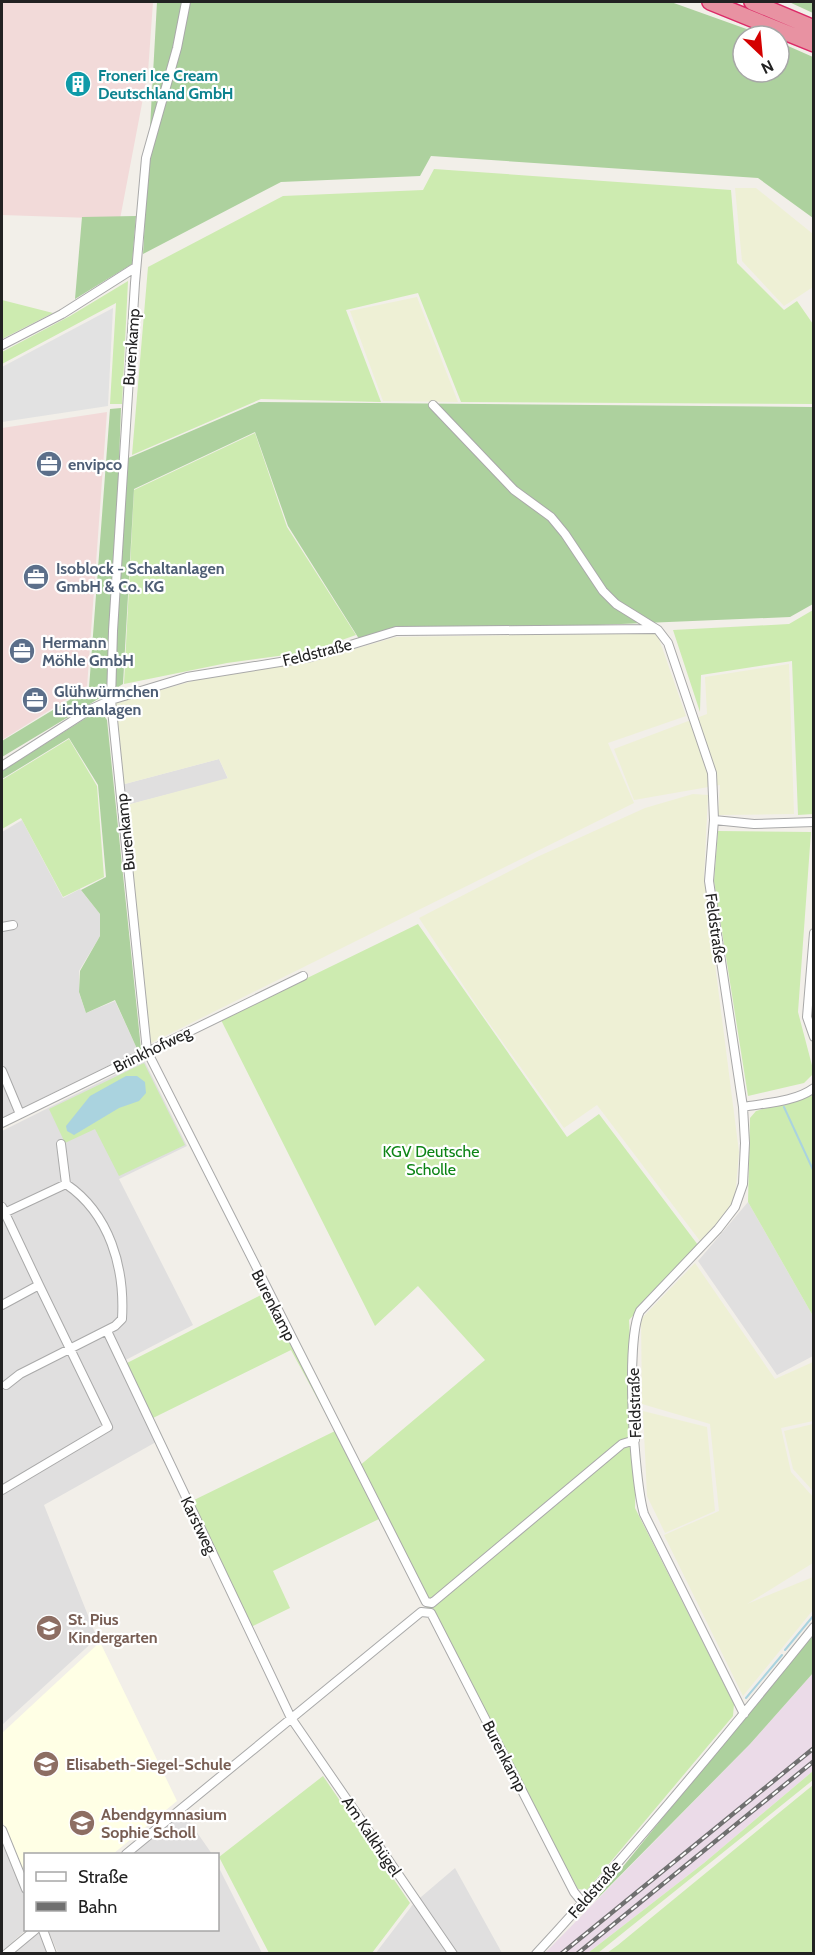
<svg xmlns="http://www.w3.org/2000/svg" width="815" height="1955" viewBox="0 0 815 1955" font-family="Cabin,sans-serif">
<rect width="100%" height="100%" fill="#f2efe9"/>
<path fill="#e0dfdf" d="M 219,759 L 228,779 L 123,806 L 121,785 Z
M 22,820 L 63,898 L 80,889 L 100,914 L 100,936 L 79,971 L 79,993 L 86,1013 L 115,1001 L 138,1051 L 2,1118 L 2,832 Z
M 144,1060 L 187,1146 L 119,1179 L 193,1325 L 118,1364 L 156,1442 L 44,1505 L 97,1638 L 2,1725 L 2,1131 Z
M 748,1202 L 813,1316 L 813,1356 L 777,1375 L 698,1261 Z
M 182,1811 L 212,1854 L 129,1854 Z
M 2,1838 L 25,1897 L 26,1930 L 2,1951 Z
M 218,1866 L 262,1953 L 58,1953 L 48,1930 L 218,1930 Z
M 455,1868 L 502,1953 L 375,1954 L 414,1903 Z
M 35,1930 L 39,1930 L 48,1953 L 7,1954 Z"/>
<path fill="#f2dad9" d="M 2,2 L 153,2 L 148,72 L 120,219 L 2,215 Z
M 107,412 L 87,687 L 2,740 L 2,428 Z"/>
<path fill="#ebdbe8" d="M 813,1673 L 813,1771 L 704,1863 L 588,1953 L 544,1954 L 750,1744 Z"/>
<path fill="#ffffe5" d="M 100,1642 L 177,1801 L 113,1854 L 26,1854 L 25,1879 L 2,1820 L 2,1733 Z"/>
<path fill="#eef0d5" d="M 735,188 L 756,188 L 813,234 L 813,287 L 784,306 L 742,261 Z
M 417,297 L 458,402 L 383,401 L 350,311 Z
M 657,633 L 686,716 L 608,743 L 634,803 L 151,1043 L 123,806 L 228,778 L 219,759 L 121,785 L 115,703 L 221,673 L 313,661 L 396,637 Z
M 789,664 L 794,814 L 718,815 L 720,785 L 634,800 L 614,749 L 707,714 L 705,677 Z
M 693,794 L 708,795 L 704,878 L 739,1152 L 735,1199 L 727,1212 L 700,1241 L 597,1105 L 564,1128 L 479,1009 L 419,918 L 537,857 L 645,808 Z
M 695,1263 L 775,1379 L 813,1362 L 813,1421 L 781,1428 L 791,1472 L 813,1497 L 813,1563 L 747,1604 L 813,1577 L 813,1610 L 743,1696 L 664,1535 L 719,1511 L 710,1424 L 642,1404 L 641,1319 Z
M 643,1411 L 707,1427 L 715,1511 L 665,1533 L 647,1496 Z
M 813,1424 L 814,1424 L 813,1491 L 793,1469 L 784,1431 Z"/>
<path fill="#cdebb0" d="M 434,169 L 731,190 L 737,263 L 784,310 L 797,301 L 813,324 L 813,404 L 461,402 L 418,293 L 346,310 L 381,402 L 261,399 L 132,455 L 148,267 L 283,196 L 423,190 Z
M 128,281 L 122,404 L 110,404 L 116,303 L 2,364 L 2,352 L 70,316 Z
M 2,300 L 53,313 L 2,339 Z
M 255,433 L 287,527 L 356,635 L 308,652 L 227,663 L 124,684 L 134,490 Z
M 813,610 L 813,814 L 798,815 L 792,661 L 701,675 L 700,712 L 673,630 L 789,624 Z
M 69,739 L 97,786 L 104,877 L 63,897 L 21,818 L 2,829 L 2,780 Z
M 718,831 L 811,832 L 798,1012 L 814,1073 L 804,1083 L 748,1096 L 714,881 Z
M 418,924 L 567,1137 L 599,1114 L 698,1245 L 629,1320 L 636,1454 L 635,1508 L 734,1704 L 733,1716 L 587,1890 L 578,1889 L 379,1519 L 273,1571 L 290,1608 L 251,1627 L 192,1501 L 335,1431 L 291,1350 L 153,1418 L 127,1363 L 267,1292 L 358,1467 L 485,1360 L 418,1286 L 375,1326 L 221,1020 Z
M 144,1063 L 185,1145 L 119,1176 L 95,1129 L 65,1143 L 49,1109 Z
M 813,1095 L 813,1316 L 748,1202 L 750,1118 L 756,1111 Z
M 813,1771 L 813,1780 L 598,1953 L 588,1953 L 704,1863 Z
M 323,1776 L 410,1903 L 372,1953 L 269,1953 L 219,1857 Z
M 813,1785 L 813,1953 L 607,1953 L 618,1945 Z"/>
<path fill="#add19e" d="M 157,2 L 671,2 L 766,36 L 743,36 L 743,72 L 779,72 L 779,42 L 813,57 L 813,218 L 758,178 L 431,156 L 420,176 L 281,182 L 143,254 Z
M 789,2 L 813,2 L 813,13 Z
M 136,216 L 132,264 L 75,299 L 82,217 Z
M 259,402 L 813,407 L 813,604 L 790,617 L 404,633 L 361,642 L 288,526 L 255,432 L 134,489 L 123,684 L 2,757 L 2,741 L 89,688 L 110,409 L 121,408 L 119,462 Z
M 94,713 L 102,713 L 107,720 L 141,1049 L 138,1051 L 115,1000 L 86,1013 L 79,992 L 80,971 L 100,936 L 100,914 L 81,890 L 106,877 L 98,785 L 69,738 L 2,779 L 2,771 Z
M 813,1633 L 813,1673 L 750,1744 L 595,1901 Z"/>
<path fill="#e2e2e2" d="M 113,308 L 108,406 L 2,422 L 2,367 Z"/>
<path fill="#aad3df" d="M 126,1076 L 137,1076 L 145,1082 L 146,1093 L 139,1101 L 119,1108 L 74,1135 L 67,1131 L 66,1126 L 90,1096 Z"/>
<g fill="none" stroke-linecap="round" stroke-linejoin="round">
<path stroke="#aad3df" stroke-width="2" d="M 784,1107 L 814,1172
M 785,1650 L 814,1615
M 746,1698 L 782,1655"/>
<g stroke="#a9a9a9" stroke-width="10">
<path id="minor" d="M 186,2 L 177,48 L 146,158 L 135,283 L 113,631 L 111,700 L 147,1051 L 426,1602 L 432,1603 L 622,1444 L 635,1440
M 2,345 L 62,314 L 136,267
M 433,405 L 514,490 L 551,517 L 565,534 L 603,591 L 616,604 L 658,630 L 668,643 L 712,773 L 714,820 L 709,881 L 743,1107 L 745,1143 L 743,1184 L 735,1207 L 718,1229 L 640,1311 C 625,1341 634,1480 644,1514 L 744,1714
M 2,766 L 91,709 L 111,700 L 187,677 L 311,657 L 396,631 L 655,629
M 714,820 L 754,824 L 814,822
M 2,927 L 13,925
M 814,933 L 807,1017 L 814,1037
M 2,1071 L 20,1114
M 743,1107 C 765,1103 795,1102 814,1088
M 2,1123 L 303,976
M 2,1207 L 39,1285
M 2,1214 L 66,1184
M 2,1305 L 39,1285 L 108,1427 L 2,1490
M 107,1331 L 291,1718 L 453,1954
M 6,1385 L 20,1374 L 115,1326 L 122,1319 C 125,1268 110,1214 66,1184 L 61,1144
M 2,1830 L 26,1889
M 126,1854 L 421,1612 L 431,1613 L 574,1892 L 583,1903
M 43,1930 L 52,1954
M 6,1954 L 35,1930
M 536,1954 C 633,1849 725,1738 814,1627"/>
</g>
<g stroke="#dc2a67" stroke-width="18">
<path id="motorway" d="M 710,2 L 814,44
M 752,2 L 814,28"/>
</g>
<use href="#minor" stroke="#fff" stroke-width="8"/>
<use href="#motorway" stroke="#e892a2" stroke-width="15"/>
<g stroke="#707070" stroke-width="4.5">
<path id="rail" d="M 561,1954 L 814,1748
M 577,1954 L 814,1761"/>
</g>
<use href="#rail" stroke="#fff" stroke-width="2" stroke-dasharray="7" stroke-linecap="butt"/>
</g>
<defs>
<g id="building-disc" transform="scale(1.35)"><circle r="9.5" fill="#0f9aa8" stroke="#fff"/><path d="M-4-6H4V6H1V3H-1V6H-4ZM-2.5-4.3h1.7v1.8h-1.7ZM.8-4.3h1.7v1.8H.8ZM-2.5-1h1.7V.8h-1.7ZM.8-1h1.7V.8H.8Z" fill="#fff"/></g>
<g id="office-disc" transform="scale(1.35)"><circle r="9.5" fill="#5c6f8a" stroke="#fff"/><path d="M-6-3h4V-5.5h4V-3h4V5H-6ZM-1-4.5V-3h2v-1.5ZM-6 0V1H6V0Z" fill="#fff"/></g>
<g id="school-disc" transform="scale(1.35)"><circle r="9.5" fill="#8d6e63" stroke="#fff"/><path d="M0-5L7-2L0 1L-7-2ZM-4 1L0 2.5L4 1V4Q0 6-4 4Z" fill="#fff"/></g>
</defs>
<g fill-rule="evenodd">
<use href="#building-disc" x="78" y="84"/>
<use href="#office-disc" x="49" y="464"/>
<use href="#office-disc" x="36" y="577"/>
<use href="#office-disc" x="22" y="651"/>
<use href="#office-disc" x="35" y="700"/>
<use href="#school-disc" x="49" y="1628"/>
<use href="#school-disc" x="46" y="1764"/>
<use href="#school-disc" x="82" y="1823"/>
</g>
<g text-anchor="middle" stroke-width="4.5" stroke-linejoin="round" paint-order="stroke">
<g font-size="16" font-weight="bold" fill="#0d838f" stroke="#fff" text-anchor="start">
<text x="98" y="81">Froneri Ice Cream<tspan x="98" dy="18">Deutschland GmbH</tspan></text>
</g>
<g font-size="16" fill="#222" stroke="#fff">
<text transform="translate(131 347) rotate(-86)" y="6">Burenkamp</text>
<text transform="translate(317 652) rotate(-14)" y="6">Feldstraße</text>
<text transform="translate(125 832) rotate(-96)" y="6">Burenkamp</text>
<text transform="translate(716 928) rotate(82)" y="6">Feldstraße</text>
<text transform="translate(152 1049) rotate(-26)" y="6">Brinkhofweg</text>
<text transform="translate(274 1305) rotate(63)" y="6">Burenkamp</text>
<text transform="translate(634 1403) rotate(-92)" y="6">Feldstraße</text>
<text transform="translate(199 1525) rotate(64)" y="6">Karstweg</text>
<text transform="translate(505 1756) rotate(63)" y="6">Burenkamp</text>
<text transform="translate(372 1836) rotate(56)" y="6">Am Kalkhügel</text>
<text transform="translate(594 1889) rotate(-49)" y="6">Feldstraße</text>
</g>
<g font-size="16" font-weight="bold" fill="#4e5e75" stroke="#fff" text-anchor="start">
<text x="68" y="470">envipco</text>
<text x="56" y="574">Isoblock - Schaltanlagen<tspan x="56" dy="18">GmbH &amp; Co. KG</tspan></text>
<text x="42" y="648">Hermann<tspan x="42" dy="18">Möhle GmbH</tspan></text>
<text x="54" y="697">Glühwürmchen<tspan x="54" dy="18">Lichtanlagen</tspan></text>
</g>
<g font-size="16" fill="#0c8416" stroke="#fff">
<text x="431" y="1157">KGV Deutsche<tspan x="431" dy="18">Scholle</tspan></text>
</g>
<g font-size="16" font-weight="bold" fill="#785e54" stroke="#fff" text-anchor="start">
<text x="68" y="1625">St. Pius<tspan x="68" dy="18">Kindergarten</tspan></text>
<text x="66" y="1770">Elisabeth-Siegel-Schule</text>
<text x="101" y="1820">Abendgymnasium<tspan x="101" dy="18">Sophie Scholl</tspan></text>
</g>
</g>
<rect width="815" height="1955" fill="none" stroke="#222222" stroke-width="6"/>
<rect x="24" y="1853" width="195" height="78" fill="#ffffff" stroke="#a7a7a7" stroke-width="1.5"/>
<rect x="36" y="1872" width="30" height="9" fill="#ffffff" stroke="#a7a7a7" stroke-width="1.5"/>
<text x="78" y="1883" font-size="18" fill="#222222">Straße</text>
<rect x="36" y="1902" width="30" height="9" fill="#707070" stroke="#a7a7a7" stroke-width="1.5"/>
<text x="78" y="1913" font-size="18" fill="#222222">Bahn</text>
<g transform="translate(761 54) rotate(154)"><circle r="28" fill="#ffffff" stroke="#a7a7a7" stroke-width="1.5"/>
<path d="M0-4.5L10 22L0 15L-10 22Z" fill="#d40000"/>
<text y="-9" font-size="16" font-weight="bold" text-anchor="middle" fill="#222222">N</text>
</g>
</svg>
